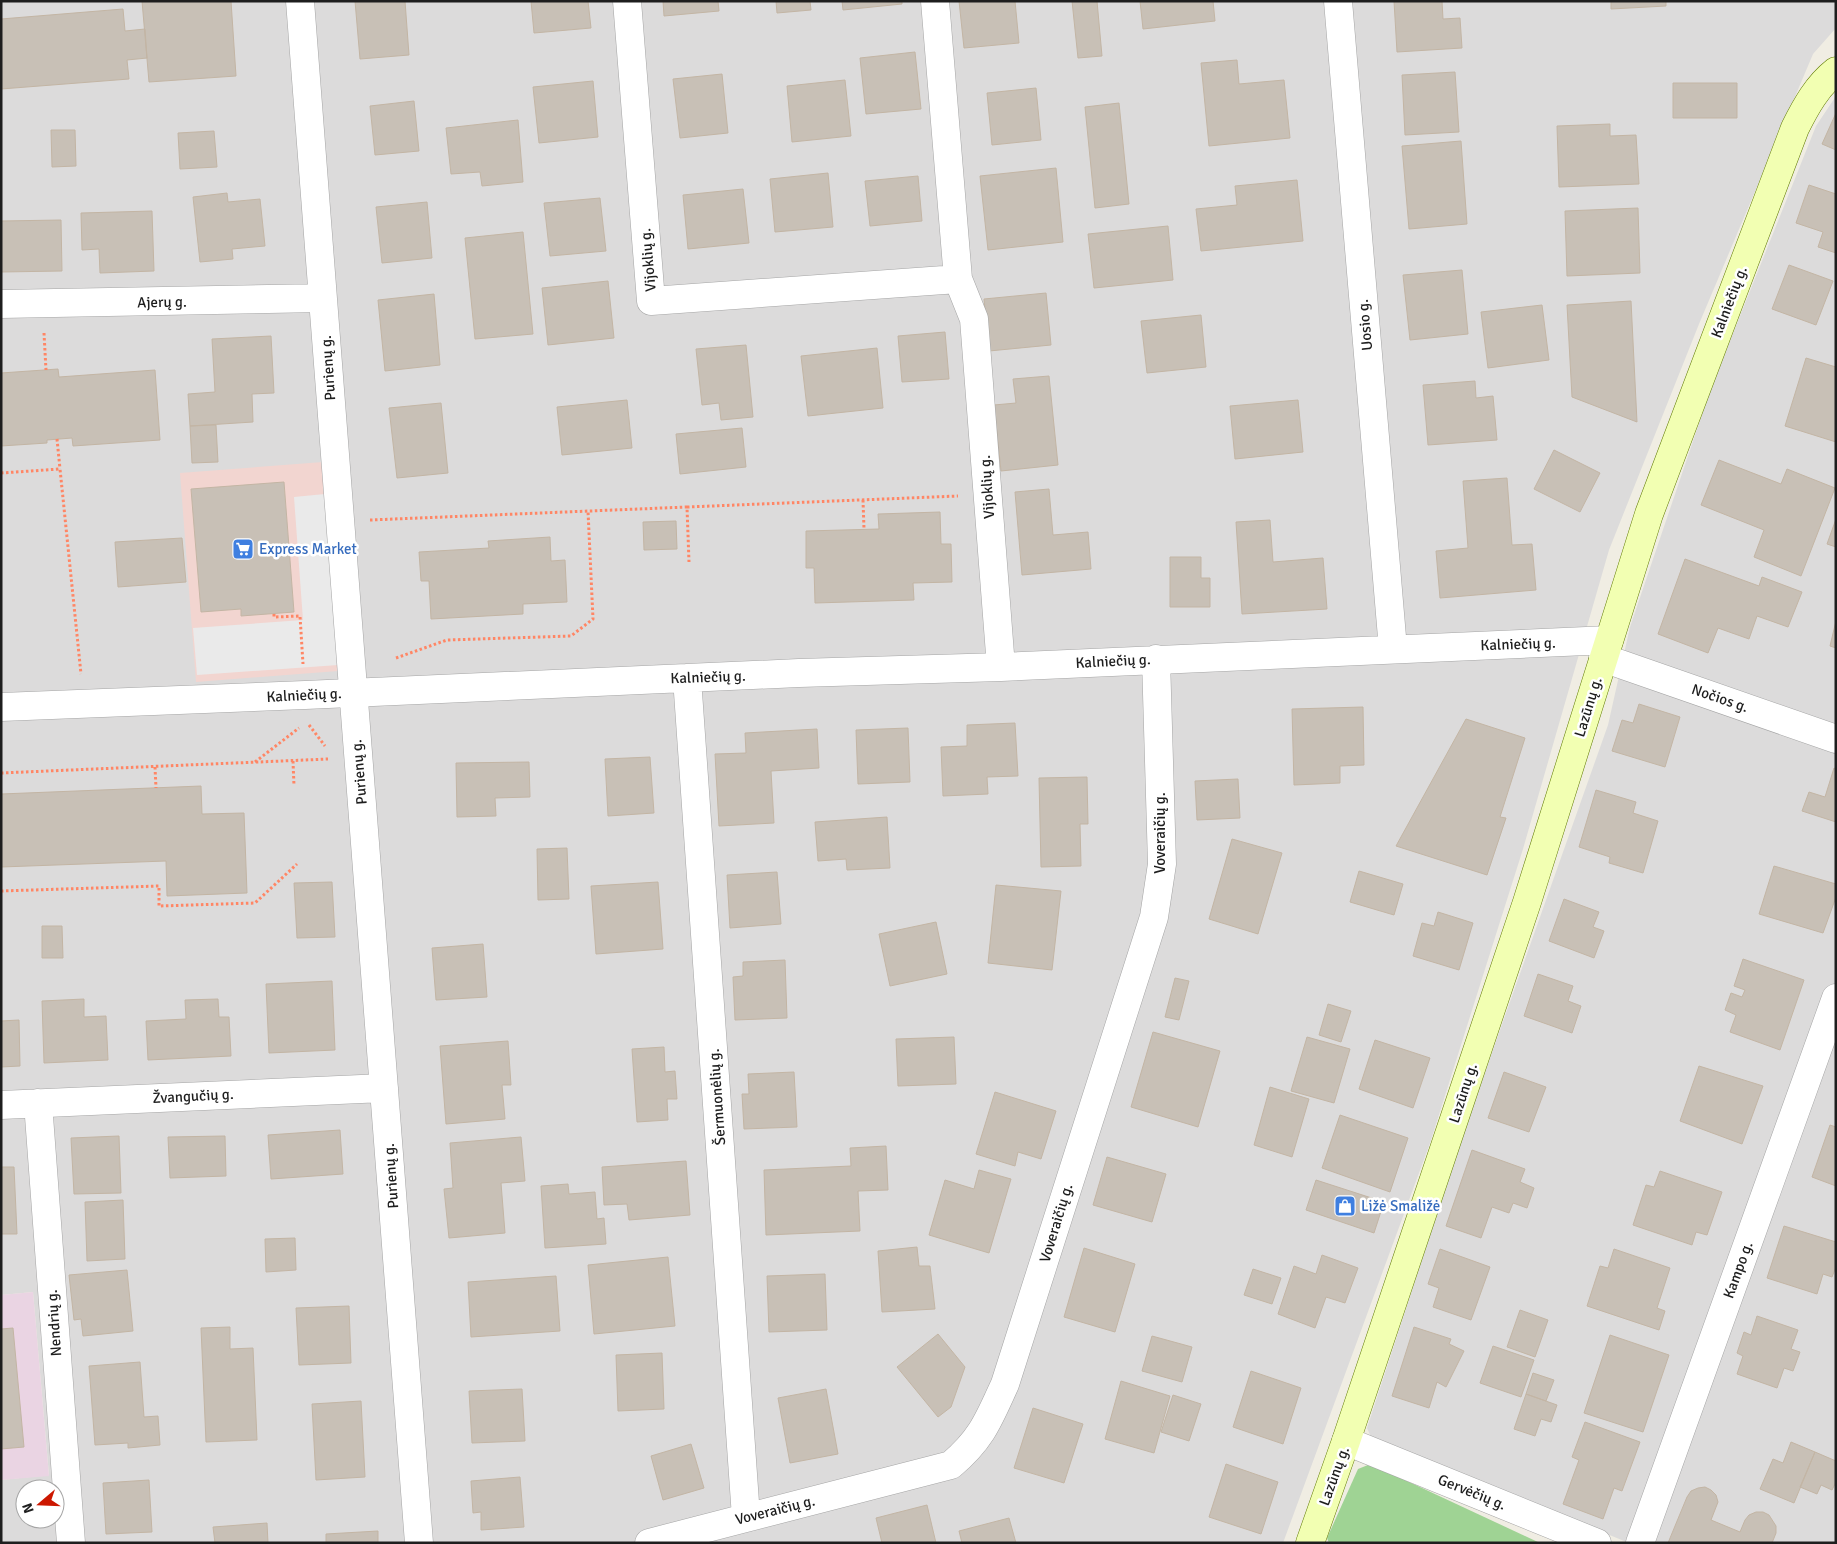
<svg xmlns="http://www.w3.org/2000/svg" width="1837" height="1544" viewBox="0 0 1837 1544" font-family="Signika,sans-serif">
<rect width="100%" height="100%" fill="#f0ede3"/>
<path fill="#dcdbdb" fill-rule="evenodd" d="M 1,1 L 1836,1 L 1836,28 L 1813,54 L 1699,324 L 1609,550 L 1523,849 L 1430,1143 L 1283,1543 L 1,1543 L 1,1480 L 49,1475 L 33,1292 L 1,1295 ZM 25,1489 L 55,1489 L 55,1519 L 25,1519 Z
M 1836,96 L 1836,1543 L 1629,1543 L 1371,1437 L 1367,1428 L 1465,1129 L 1608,725 L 1630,627 L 1710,391 L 1816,126 Z"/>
<path fill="#f2d5d0" d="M 323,462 L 338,671 L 196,682 L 180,473 Z"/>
<path fill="#ead4e3" d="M 33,1292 L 49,1476 L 1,1480 L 1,1295 Z"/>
<path fill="#9fd394" d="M 1368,1465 L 1377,1467 L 1540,1543 L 1329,1543 L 1327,1538 L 1358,1469 Z"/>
<path fill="#eaeaea" d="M 325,494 L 338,665 L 197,675 L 193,628 L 303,620 L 294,497 Z"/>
<path fill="#c8c0b6" stroke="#c3b5a4" d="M 142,1 L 231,1 L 236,76 L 149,82 Z
M 355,1 L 405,1 L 409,55 L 360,59 Z
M 531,1 L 588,1 L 591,28 L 534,33 Z
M 663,1 L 718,1 L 719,11 L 664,16 Z
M 776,1 L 810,1 L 811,10 L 777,13 Z
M 842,1 L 902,1 L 902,4 L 843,10 Z
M 959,1 L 1015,1 L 1019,43 L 964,48 Z
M 1072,1 L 1097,1 L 1102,56 L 1078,58 Z
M 1140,1 L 1213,1 L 1215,21 L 1143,29 Z
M 1394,1 L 1442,1 L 1443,19 L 1460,18 L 1462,48 L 1397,52 Z
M 1611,1 L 1666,1 L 1666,6 L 1611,9 Z
M 123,9 L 125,31 L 145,29 L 147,58 L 127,60 L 129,79 L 1,89 L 1,19 Z
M 915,52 L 921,109 L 866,114 L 860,58 Z
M 1237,60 L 1239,84 L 1284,80 L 1290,138 L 1209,146 L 1201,63 Z
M 1455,72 L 1459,132 L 1405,135 L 1402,75 Z
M 722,74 L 728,133 L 680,138 L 673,79 Z
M 845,80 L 851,136 L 792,142 L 787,86 Z
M 593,81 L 598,137 L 539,143 L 533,87 Z
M 1673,83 L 1737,83 L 1737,118 L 1673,118 Z
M 1036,88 L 1041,140 L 992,145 L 987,93 Z
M 414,101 L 419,151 L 375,155 L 370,106 Z
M 1119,103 L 1129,204 L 1095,208 L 1085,107 Z
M 1836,113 L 1836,150 L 1822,144 Z
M 518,120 L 523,182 L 482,186 L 480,172 L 451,174 L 446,128 Z
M 1610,124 L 1610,136 L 1636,135 L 1639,184 L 1559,187 L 1557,126 Z
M 51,130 L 75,130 L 76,166 L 52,167 Z
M 214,131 L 217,167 L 180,169 L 178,133 Z
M 1461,141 L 1467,224 L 1409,229 L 1402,146 Z
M 1056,168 L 1063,242 L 988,250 L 980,176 Z
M 828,173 L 833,227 L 775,232 L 770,179 Z
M 918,176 L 922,221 L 870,226 L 865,181 Z
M 1297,180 L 1303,241 L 1201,251 L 1196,209 L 1237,205 L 1235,186 Z
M 1809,185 L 1836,194 L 1836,253 L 1818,247 L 1823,232 L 1796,223 Z
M 743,189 L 749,243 L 688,249 L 683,195 Z
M 227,193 L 228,202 L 260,199 L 265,246 L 232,249 L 233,259 L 200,262 L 193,197 Z
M 600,198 L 606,251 L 550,256 L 544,203 Z
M 427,202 L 432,258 L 382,263 L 376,207 Z
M 1638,208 L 1640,273 L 1567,276 L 1565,211 Z
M 152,211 L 154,271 L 100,273 L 99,249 L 82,250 L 81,213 Z
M 61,220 L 62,271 L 1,272 L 1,221 Z
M 1168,226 L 1173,280 L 1094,288 L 1088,234 Z
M 523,232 L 533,334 L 475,339 L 465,238 Z
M 1789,265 L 1833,281 L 1816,325 L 1772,309 Z
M 1462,270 L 1468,334 L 1410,340 L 1403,275 Z
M 608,281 L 614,338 L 548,345 L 542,288 Z
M 1046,293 L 1051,345 L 989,351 L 984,299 Z
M 434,294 L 440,365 L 385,371 L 378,300 Z
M 1631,301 L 1637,422 L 1572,397 L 1567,305 Z
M 1542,305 L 1549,360 L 1488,368 L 1481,312 Z
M 1201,315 L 1206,367 L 1147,373 L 1141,321 Z
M 945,332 L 949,379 L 902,382 L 898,336 Z
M 271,336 L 274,393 L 252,394 L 253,422 L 190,426 L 188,394 L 215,392 L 212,339 Z
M 746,345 L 753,417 L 721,420 L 719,403 L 702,405 L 696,349 Z
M 877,348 L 883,408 L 808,416 L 801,356 Z
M 1806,358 L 1836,367 L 1836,442 L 1785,426 Z
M 58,369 L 59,377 L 155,370 L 160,440 L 73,446 L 72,438 L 47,440 L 47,443 L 1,446 L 1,373 Z
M 1049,376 L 1058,465 L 1001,471 L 994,405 L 1016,403 L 1013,379 Z
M 1475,381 L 1476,398 L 1493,396 L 1497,440 L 1428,445 L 1423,385 Z
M 627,400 L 632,448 L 562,455 L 557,407 Z
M 1298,400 L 1303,452 L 1235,459 L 1230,406 Z
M 441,403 L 448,473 L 397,478 L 389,408 Z
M 216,425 L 218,462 L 192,463 L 190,426 Z
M 742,428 L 746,467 L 680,474 L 676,434 Z
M 1554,450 L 1600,473 L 1580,512 L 1534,489 Z
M 1719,460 L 1781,484 L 1787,469 L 1835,488 L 1801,576 L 1754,557 L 1764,530 L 1701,505 Z
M 1507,478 L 1512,545 L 1532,544 L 1536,590 L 1440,598 L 1436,551 L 1468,548 L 1463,481 Z
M 284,482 L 294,612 L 241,616 L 241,609 L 201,612 L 191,489 Z
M 1049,489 L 1053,535 L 1088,532 L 1091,569 L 1022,575 L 1015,492 Z
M 940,512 L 941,544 L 951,544 L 952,582 L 913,583 L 914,600 L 815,603 L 814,568 L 806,568 L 806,531 L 879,529 L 878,514 Z
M 1836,519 L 1836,547 L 1827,544 Z
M 1270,520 L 1273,562 L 1323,558 L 1327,609 L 1242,614 L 1236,522 Z
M 676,521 L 677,549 L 644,550 L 643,522 Z
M 550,537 L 551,561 L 565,560 L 567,602 L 523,604 L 523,614 L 431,619 L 429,581 L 421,581 L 419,552 L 489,548 L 488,541 Z
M 182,538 L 186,582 L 118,587 L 115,542 Z
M 1170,557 L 1201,557 L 1201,578 L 1210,578 L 1210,607 L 1170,607 Z
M 1685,559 L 1759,586 L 1762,577 L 1802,592 L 1788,627 L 1757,616 L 1749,639 L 1718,628 L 1708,653 L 1658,634 Z
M 1836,621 L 1836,648 L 1830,646 Z
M 1639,704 L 1680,717 L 1665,767 L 1612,751 L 1622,720 L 1633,723 Z
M 1363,707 L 1364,765 L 1340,766 L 1340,783 L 1294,785 L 1292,709 Z
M 1466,719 L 1525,738 L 1500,817 L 1506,818 L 1487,875 L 1396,846 Z
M 1015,723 L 1018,776 L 987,777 L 988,794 L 943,796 L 941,747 L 967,746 L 967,725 Z
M 908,728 L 910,782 L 858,784 L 856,730 Z
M 817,729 L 819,768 L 771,771 L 774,823 L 719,826 L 715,754 L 746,753 L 745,733 Z
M 650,757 L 654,813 L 608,816 L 605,759 Z
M 529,762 L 530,797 L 495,798 L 496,816 L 457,817 L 456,763 Z
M 1834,768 L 1836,769 L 1836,822 L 1802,811 L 1809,792 L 1825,797 Z
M 1087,777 L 1088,824 L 1080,824 L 1081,866 L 1041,867 L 1039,778 Z
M 1238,779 L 1240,818 L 1197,820 L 1195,781 Z
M 201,786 L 202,814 L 244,813 L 247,893 L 167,896 L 166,861 L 1,867 L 1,794 Z
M 1596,790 L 1636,802 L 1633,813 L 1658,821 L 1643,873 L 1609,863 L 1610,857 L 1579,847 Z
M 887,817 L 890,868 L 847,870 L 846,859 L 818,861 L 815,822 Z
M 1232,839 L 1282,853 L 1258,934 L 1209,919 Z
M 567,848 L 569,899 L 538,900 L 537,849 Z
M 1774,866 L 1836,884 L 1836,897 L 1823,933 L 1759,914 Z
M 1359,871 L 1403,884 L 1394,915 L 1350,902 Z
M 777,872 L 781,924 L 730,928 L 727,875 Z
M 332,882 L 335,937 L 297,938 L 294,883 Z
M 658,882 L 663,949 L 596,954 L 591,886 Z
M 996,885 L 1061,891 L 1052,970 L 988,963 Z
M 1564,899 L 1599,912 L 1593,927 L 1604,931 L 1594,958 L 1549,941 Z
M 1438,912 L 1473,923 L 1459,970 L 1413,956 L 1422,923 L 1434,926 Z
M 936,922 L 947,974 L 890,986 L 879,934 Z
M 42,926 L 62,926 L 63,958 L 42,958 Z
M 483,944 L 487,997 L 436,1000 L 432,948 Z
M 1743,959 L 1804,980 L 1780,1050 L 1730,1032 L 1736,1015 L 1725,1010 L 1731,993 L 1742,997 L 1745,990 L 1734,986 Z
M 785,960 L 787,1018 L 735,1020 L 733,977 L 743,976 L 743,962 Z
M 1538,974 L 1573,986 L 1568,1001 L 1581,1006 L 1572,1033 L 1524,1016 Z
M 1175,978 L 1189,981 L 1179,1020 L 1165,1017 Z
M 332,981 L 335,1050 L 269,1053 L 266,984 Z
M 84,999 L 84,1017 L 106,1016 L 108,1060 L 44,1063 L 42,1001 Z
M 218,999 L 219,1017 L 229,1017 L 231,1056 L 148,1060 L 146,1021 L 186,1019 L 185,1000 Z
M 1328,1004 L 1351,1011 L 1341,1042 L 1319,1035 Z
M 19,1020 L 20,1066 L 1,1067 L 1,1021 Z
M 1153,1032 L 1220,1051 L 1198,1127 L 1131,1107 Z
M 954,1037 L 956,1084 L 898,1086 L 896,1039 Z
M 1307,1037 L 1350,1049 L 1334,1103 L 1291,1091 Z
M 1375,1040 L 1430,1058 L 1413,1108 L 1359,1089 Z
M 508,1041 L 511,1085 L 502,1085 L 505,1119 L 446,1124 L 440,1046 Z
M 664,1047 L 665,1072 L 675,1071 L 677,1099 L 667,1099 L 668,1120 L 637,1122 L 632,1049 Z
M 1699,1066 L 1763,1086 L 1742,1144 L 1680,1121 Z
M 794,1072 L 797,1127 L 744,1129 L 742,1094 L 749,1094 L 748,1074 Z
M 1504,1072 L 1546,1087 L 1529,1132 L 1488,1118 Z
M 1270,1087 L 1309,1099 L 1292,1157 L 1254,1145 Z
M 995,1092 L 1056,1111 L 1041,1159 L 1018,1152 L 1015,1166 L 976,1154 Z
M 1340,1115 L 1408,1138 L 1390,1192 L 1322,1168 Z
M 1830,1125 L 1836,1127 L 1836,1186 L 1812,1177 Z
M 340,1130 L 343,1174 L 271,1179 L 268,1135 Z
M 119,1136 L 121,1193 L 74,1194 L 71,1138 Z
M 225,1136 L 226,1176 L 170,1178 L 168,1137 Z
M 521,1137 L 525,1181 L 501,1183 L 505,1233 L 449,1238 L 444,1189 L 453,1188 L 450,1143 Z
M 886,1146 L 888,1190 L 858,1191 L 860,1231 L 766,1235 L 764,1170 L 851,1166 L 850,1148 Z
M 1472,1150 L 1525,1169 L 1520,1182 L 1534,1188 L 1527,1208 L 1513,1203 L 1509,1213 L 1492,1207 L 1481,1238 L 1446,1226 Z
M 1107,1157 L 1166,1174 L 1152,1222 L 1093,1205 Z
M 686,1161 L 690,1215 L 629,1220 L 627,1204 L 604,1205 L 602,1167 Z
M 1,1167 L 14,1167 L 17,1234 L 1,1234 Z
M 979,1170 L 1011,1179 L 989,1253 L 929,1235 L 945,1180 L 974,1189 Z
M 1660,1171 L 1722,1192 L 1707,1235 L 1696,1232 L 1692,1245 L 1633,1225 L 1646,1185 L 1654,1187 Z
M 1316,1180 L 1384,1202 L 1374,1233 L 1306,1210 Z
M 568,1184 L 569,1194 L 595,1192 L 597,1219 L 604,1218 L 606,1244 L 545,1248 L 541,1186 Z
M 123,1200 L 125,1259 L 87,1261 L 85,1202 Z
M 1784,1226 L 1836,1242 L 1836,1267 L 1832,1277 L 1823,1274 L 1817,1294 L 1767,1278 Z
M 295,1238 L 296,1270 L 266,1272 L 265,1239 Z
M 917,1247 L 919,1266 L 930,1266 L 935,1309 L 882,1312 L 878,1251 Z
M 1084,1248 L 1135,1264 L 1115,1332 L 1064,1317 Z
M 1440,1249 L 1490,1267 L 1471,1320 L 1433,1307 L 1439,1288 L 1428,1284 Z
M 1614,1249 L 1670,1268 L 1657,1308 L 1665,1311 L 1659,1330 L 1587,1306 L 1600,1266 L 1608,1268 Z
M 1322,1255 L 1358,1268 L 1345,1303 L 1326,1297 L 1315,1328 L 1278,1314 L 1294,1266 L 1316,1274 Z
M 668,1257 L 675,1326 L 594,1334 L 588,1265 Z
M 1253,1269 L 1281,1278 L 1272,1304 L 1244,1295 Z
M 127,1270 L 133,1331 L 83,1336 L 81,1319 L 74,1320 L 69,1275 Z
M 825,1274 L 827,1330 L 769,1332 L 767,1276 Z
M 556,1276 L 560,1331 L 471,1337 L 468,1282 Z
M 349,1306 L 351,1363 L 299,1365 L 296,1308 Z
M 1520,1310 L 1548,1320 L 1535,1357 L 1507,1347 Z
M 1757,1316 L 1798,1330 L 1791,1349 L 1800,1352 L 1793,1371 L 1784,1368 L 1777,1388 L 1737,1374 L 1743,1356 L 1737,1353 L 1744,1332 L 1751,1335 Z
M 230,1327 L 230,1349 L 253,1348 L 257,1440 L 206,1442 L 201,1328 Z
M 1414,1327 L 1451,1339 L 1449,1344 L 1464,1351 L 1446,1387 L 1437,1382 L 1429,1408 L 1392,1396 Z
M 13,1328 L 24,1447 L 1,1449 L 1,1329 Z
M 938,1334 L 965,1367 L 951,1407 L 938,1417 L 897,1367 Z
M 1610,1335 L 1669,1355 L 1643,1432 L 1584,1413 Z
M 1152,1336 L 1192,1347 L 1182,1382 L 1142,1371 Z
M 1493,1346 L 1534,1360 L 1521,1397 L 1480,1383 Z
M 662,1353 L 664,1409 L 618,1411 L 616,1355 Z
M 140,1362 L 144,1417 L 158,1416 L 160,1445 L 128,1448 L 128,1443 L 95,1445 L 89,1366 Z
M 1251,1371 L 1301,1388 L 1283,1444 L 1233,1427 Z
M 1533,1373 L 1554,1380 L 1546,1401 L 1526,1394 Z
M 1121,1381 L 1170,1396 L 1154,1453 L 1105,1439 Z
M 522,1389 L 525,1441 L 472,1443 L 469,1391 Z
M 826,1389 L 838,1454 L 790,1463 L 778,1398 Z
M 1526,1394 L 1557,1405 L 1551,1422 L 1541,1419 L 1535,1436 L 1514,1429 Z
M 1173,1395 L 1201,1404 L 1189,1441 L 1161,1432 Z
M 361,1401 L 365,1477 L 316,1480 L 312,1404 Z
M 1033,1408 L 1083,1424 L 1064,1483 L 1014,1468 Z
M 1585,1422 L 1640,1442 L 1622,1491 L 1614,1488 L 1603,1519 L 1563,1504 L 1579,1460 L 1572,1457 Z
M 1791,1442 L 1815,1452 L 1794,1503 L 1760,1489 L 1773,1459 L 1783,1463 Z
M 691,1444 L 704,1488 L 663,1500 L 651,1456 Z
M 1815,1452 L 1836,1461 L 1836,1482 L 1832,1490 L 1821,1485 L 1817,1494 L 1800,1487 Z
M 1226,1464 L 1278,1482 L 1261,1534 L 1209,1517 Z
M 520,1477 L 524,1527 L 481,1530 L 481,1512 L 473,1513 L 471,1481 Z
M 149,1480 L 152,1532 L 106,1534 L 103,1483 Z
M 1705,1487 L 1711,1490 L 1716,1495 L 1718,1502 L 1711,1520 L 1740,1532 L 1745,1520 L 1749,1515 L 1756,1512 L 1763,1512 L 1769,1515 L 1776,1526 L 1776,1533 L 1772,1543 L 1668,1543 L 1687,1497 L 1691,1491 L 1698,1488 Z
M 927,1505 L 936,1543 L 882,1543 L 876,1518 Z
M 1009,1518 L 1016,1543 L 962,1543 L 959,1531 Z
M 267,1523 L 268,1543 L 215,1543 L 213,1527 Z
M 378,1531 L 378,1543 L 326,1543 L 326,1534 Z"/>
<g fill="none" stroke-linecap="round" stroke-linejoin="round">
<g stroke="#a5a5a5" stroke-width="29">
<path id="street" d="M 300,1 L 419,1543
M 627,1 L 651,301 L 958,279
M 935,1 L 958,279 L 974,319 L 1001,667
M 1338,1 L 1393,649
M 1,304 L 322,298
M 1603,658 L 1836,739
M 687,678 L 746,1517
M 1,707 L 305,695 L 799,673 L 1001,667 L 1609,640
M 38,1103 L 71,1543
M 1,1105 L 384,1088
M 1346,1441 L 1597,1543
M 649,1543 L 951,1465 C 982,1439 989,1419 1005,1384 L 1154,917 L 1162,864 L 1156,659
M 1640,1543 L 1836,998"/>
</g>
<g stroke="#5f7a00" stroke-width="29">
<path id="secondary" d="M 1310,1543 L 1346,1441 L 1527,902 L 1649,514 L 1795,128 C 1806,106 1817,86 1836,71"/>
</g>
<path stroke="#ff8665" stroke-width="3" stroke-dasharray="2.5 2.5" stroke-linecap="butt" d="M 44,333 L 46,370
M 57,439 L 60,469
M 1,473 L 60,469 L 81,674
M 863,500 L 864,529
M 687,507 L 958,496
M 370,520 L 687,507 L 689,562
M 274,614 L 274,617 L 300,616 L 303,664
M 396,658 L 447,640 L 571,636 L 593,619 L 588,511
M 309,725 L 325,746
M 293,761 L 294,786
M 255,762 L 299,728
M 155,767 L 156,788
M 1,773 L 328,759
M 1,891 L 159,886 L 159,906 L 255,903 L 297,864"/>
<use href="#street" stroke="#fff" stroke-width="28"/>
<use href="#secondary" stroke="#f2ffb2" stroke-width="28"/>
</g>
<defs>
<g id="supermarket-square" transform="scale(1.125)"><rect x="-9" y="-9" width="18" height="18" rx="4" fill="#3f7fe0" stroke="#fff"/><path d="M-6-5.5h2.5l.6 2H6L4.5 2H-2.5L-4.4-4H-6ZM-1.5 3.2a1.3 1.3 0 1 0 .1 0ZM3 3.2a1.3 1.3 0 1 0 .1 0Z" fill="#fff"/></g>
<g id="shop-square" transform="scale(1.125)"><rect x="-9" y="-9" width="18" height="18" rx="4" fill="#3f7fe0" stroke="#fff"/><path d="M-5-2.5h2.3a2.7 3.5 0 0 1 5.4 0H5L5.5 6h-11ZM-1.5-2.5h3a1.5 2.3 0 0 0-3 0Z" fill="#fff"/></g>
</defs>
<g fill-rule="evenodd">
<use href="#supermarket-square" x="243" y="549"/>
<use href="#shop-square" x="1345" y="1206"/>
</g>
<g text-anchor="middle" stroke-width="5" stroke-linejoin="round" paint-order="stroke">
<g font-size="15" fill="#1e1e1e" stroke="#fff">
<text transform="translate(648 260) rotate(-95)" y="5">Vijoklių g.</text>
<text transform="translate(162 302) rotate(-1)" y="5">Ajerų g.</text>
<text transform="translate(1729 302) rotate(-69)" y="5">Kalniečių g.</text>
<text transform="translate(1365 325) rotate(-95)" y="5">Uosio g.</text>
<text transform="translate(328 368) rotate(-94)" y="5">Purienų g.</text>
<text transform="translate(987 487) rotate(-94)" y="5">Vijoklių g.</text>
<text transform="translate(1518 644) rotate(-2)" y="5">Kalniečių g.</text>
<text transform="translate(1113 661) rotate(-3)" y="5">Kalniečių g.</text>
<text transform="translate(708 677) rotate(-2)" y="5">Kalniečių g.</text>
<text transform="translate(304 695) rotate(-3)" y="5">Kalniečių g.</text>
<text transform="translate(1720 698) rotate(19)" y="5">Nočios g.</text>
<text transform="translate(1588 707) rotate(-73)" y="5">Lazūnų g.</text>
<text transform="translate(359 772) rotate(-95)" y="5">Purienų g.</text>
<text transform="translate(1160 833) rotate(-90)" y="5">Voveraičių g.</text>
<text transform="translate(1463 1093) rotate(-72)" y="5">Lazūnų g.</text>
<text transform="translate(193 1096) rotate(-3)" y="5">Žvangučių g.</text>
<text transform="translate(717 1097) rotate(-94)" y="5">Šermuonėlių g.</text>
<text transform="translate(391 1176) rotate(-94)" y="5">Purienų g.</text>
<text transform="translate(1056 1223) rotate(-73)" y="5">Voveraičių g.</text>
<text transform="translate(1738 1270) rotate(-70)" y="5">Kampo g.</text>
<text transform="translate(54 1323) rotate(-94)" y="5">Nendrių g.</text>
<text transform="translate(1334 1476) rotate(-70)" y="5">Lazūnų g.</text>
<text transform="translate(1472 1492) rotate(22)" y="5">Gervėčių g.</text>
<text transform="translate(775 1510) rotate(-14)" y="5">Voveraičių g.</text>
</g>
<g font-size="15" fill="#366cbe" stroke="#fff" text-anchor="start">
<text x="259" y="554">Express Market</text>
<text x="1361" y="1211">Ližė Smaližė</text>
</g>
</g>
<rect width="1837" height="1544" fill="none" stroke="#1e1e1e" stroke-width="5"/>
<g transform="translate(40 1504) rotate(251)"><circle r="24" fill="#ffffff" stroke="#a5a5a5"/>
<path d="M0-4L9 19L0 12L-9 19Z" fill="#cc1700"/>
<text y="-8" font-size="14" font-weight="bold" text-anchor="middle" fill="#1e1e1e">N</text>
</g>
</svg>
